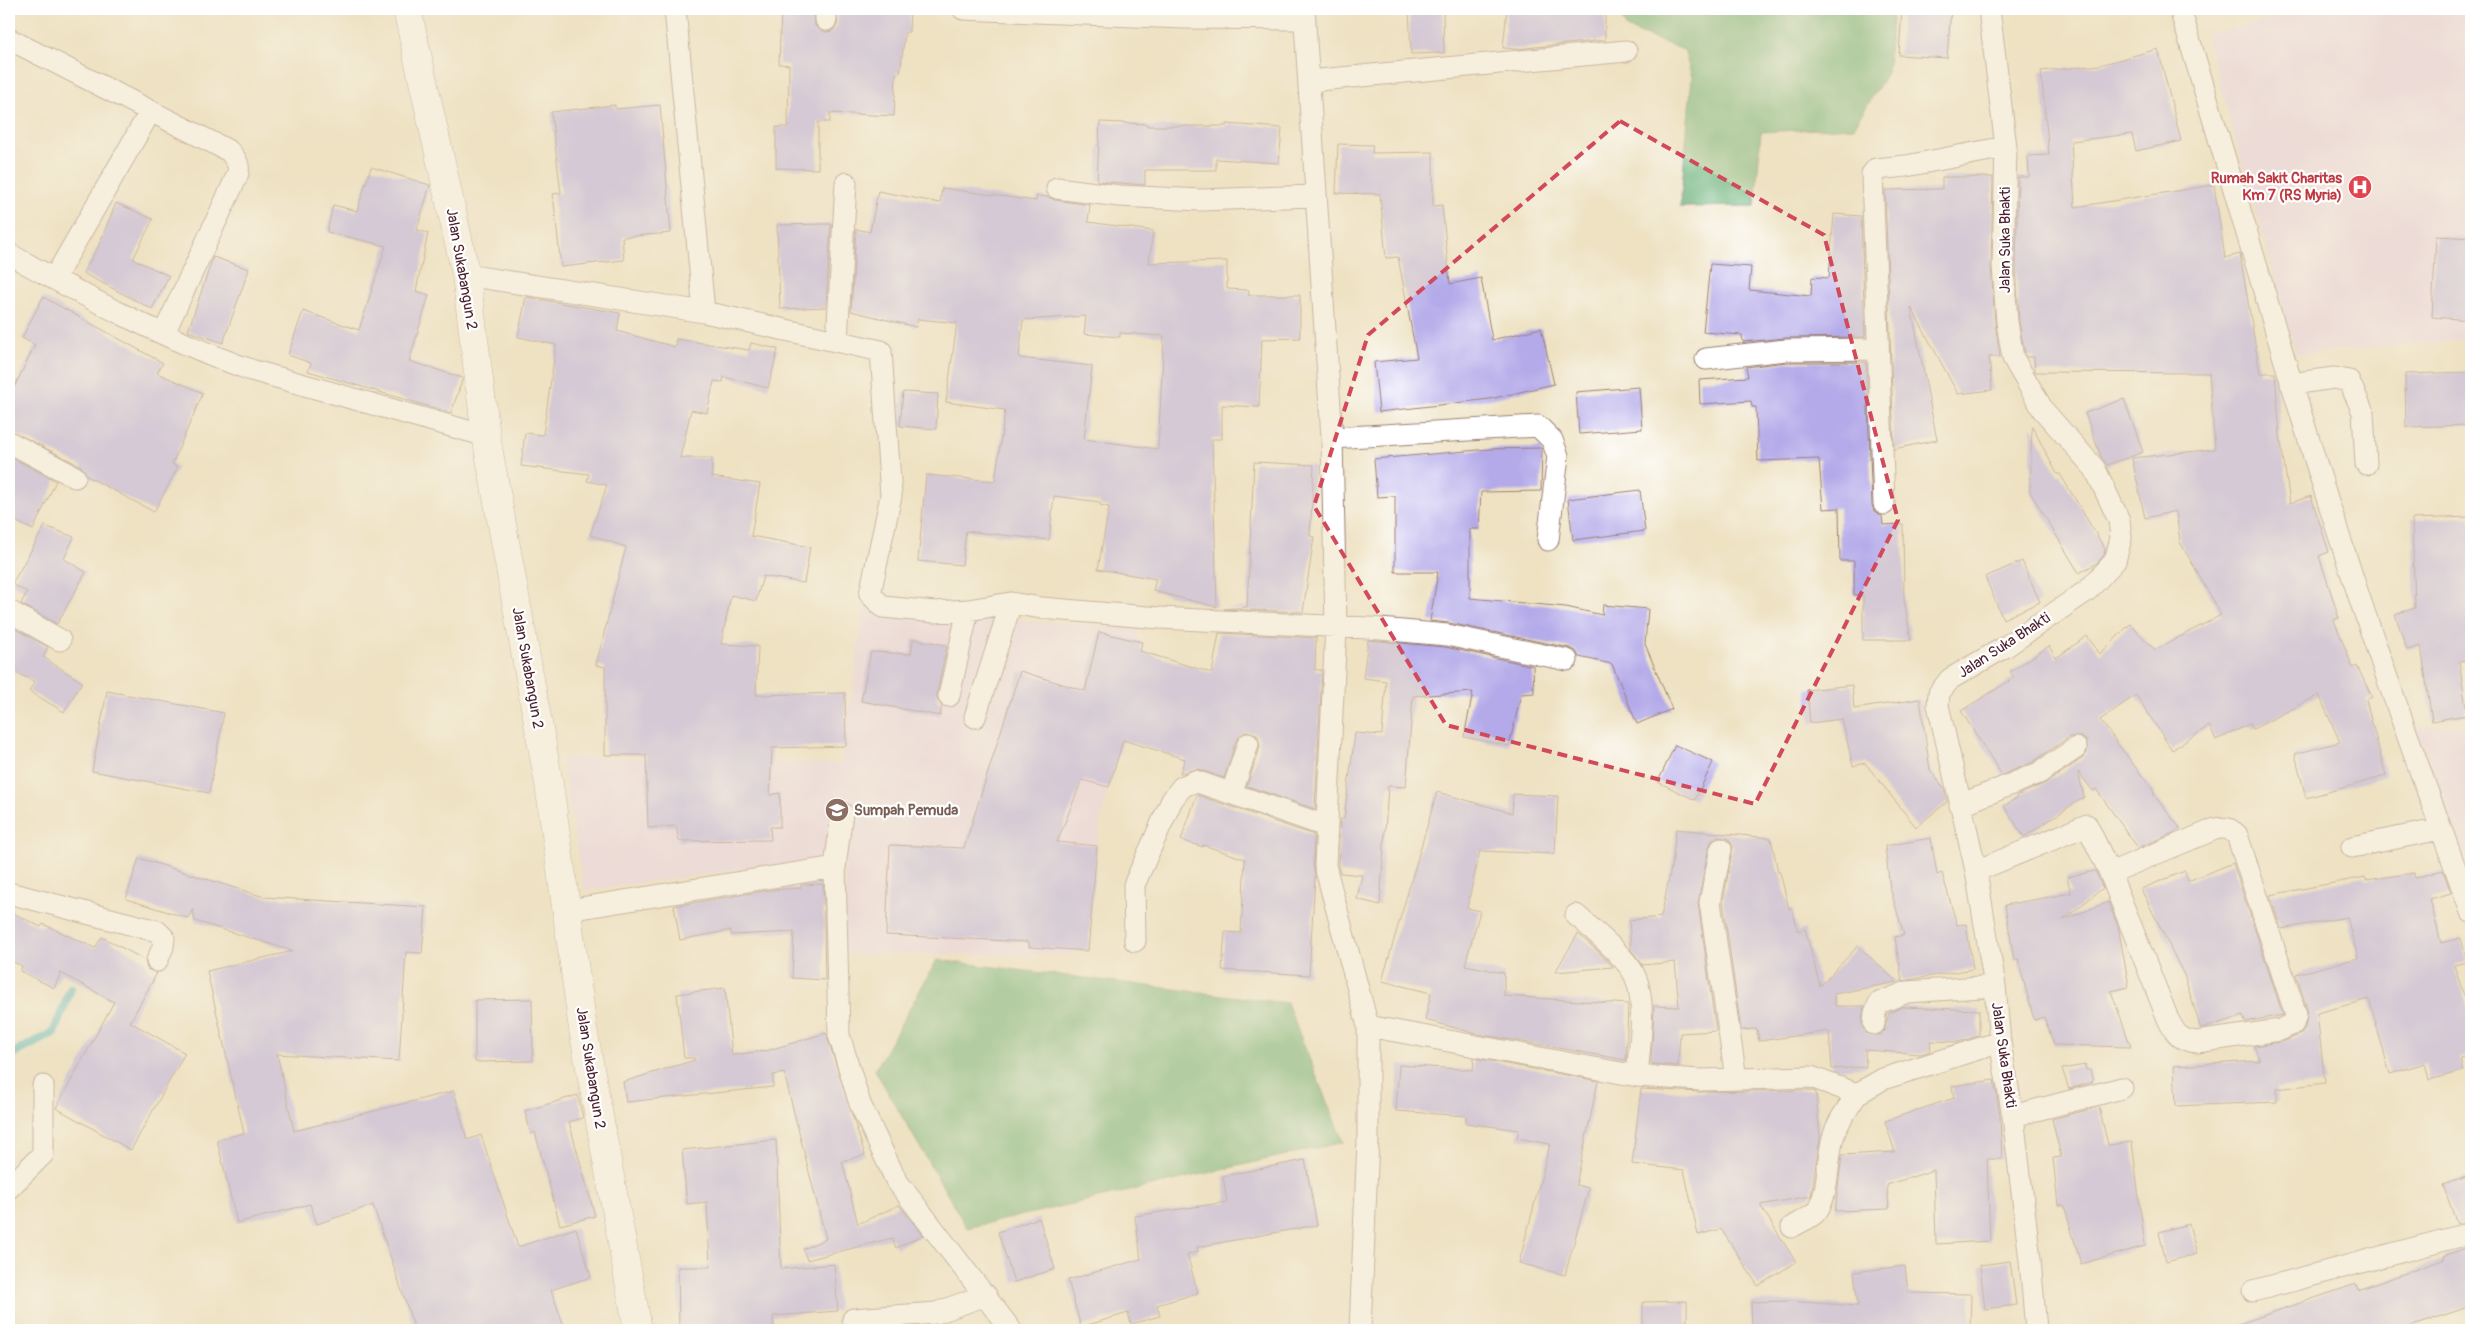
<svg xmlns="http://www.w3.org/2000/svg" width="2480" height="1339" viewBox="0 0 2480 1339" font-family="Pangolin,sans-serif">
<rect width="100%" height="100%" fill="#fff"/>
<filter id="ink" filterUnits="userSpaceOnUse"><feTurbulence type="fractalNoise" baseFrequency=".02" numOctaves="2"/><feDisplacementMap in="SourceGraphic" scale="10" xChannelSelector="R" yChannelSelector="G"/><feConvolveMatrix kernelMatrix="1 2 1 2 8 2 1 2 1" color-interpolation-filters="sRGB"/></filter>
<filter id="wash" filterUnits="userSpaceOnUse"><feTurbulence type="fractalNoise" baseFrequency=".0096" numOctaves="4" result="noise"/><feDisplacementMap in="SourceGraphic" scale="20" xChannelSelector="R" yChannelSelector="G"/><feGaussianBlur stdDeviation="1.12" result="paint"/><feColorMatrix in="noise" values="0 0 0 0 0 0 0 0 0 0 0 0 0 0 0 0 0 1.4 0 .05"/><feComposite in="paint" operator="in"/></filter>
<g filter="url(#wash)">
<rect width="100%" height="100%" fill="#eee2c3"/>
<path fill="#e9d2ed" d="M 2320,9 L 2471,9 L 2471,339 L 2296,354 L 2206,34 Z
M 864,609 L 1140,629 L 1074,955 L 843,954 L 846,856 L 584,890 L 561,757 L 841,764 Z
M 2471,723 L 2471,881 L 2417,729 Z"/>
<path fill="#6cb278" stroke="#5b6852" d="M 1618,9 L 1893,11 L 1887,73 L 1854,127 L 1761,132 L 1755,206 L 1680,207 L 1692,77 L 1684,50 L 1626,28 Z
M 937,960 L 1287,1003 L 1343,1142 L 967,1228 L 875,1070 Z"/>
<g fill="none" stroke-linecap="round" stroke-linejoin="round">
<path stroke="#47b6bf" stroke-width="9" d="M 9,1056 L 54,1032 L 71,988"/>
</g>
<g id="blocks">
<path fill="#b4aae9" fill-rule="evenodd" d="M 781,9 L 814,9 L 815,26 L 826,32 L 832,31 L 837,26 L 838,9 L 910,9 L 909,32 L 905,32 L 900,73 L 896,73 L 894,116 L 830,113 L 830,122 L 818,122 L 818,169 L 776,168 L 776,127 L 788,127 L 789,65 L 779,64 Z
M 1409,9 L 1443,9 L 1444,53 L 1411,54 Z
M 1507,9 L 1605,9 L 1605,40 L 1516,49 L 1503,48 Z
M 1902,9 L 1951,9 L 1947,58 L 1899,55 Z
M 2158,49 L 2181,141 L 2136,151 L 2132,134 L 2071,141 L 2075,207 L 2214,185 L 2225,258 L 2240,254 L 2260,373 L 2275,373 L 2280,436 L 2290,503 L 2311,496 L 2329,552 L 2319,556 L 2339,618 L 2334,620 L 2353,668 L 2357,666 L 2372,697 L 2366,700 L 2386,776 L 2306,798 L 2295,754 L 2340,742 L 2319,695 L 2253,729 L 2250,724 L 2216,740 L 2209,726 L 2172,750 L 2136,695 L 2100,720 L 2155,793 L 2153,794 L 2180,828 L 2173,833 L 2138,848 L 2096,789 L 2093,791 L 2078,772 L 2084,797 L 2024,837 L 2004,806 L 2017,798 L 2016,796 L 2046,783 L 2083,758 L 2087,753 L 2087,741 L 2081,737 L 2069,737 L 2033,762 L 2002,775 L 1961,711 L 2014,678 L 2010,672 L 2049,646 L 2056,658 L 2087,636 L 2100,654 L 2130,624 L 2155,650 L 2221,615 L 2180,542 L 2176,511 L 2145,518 L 2132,458 L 2215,449 L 2209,373 L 2035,372 L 2034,357 L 2027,357 L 2025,354 L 2019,321 L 2016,265 L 2018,177 L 2029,177 L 2028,156 L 2049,155 L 2041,71 L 2100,65 Z
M 615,105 L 615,109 L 660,105 L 671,233 L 622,237 L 624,260 L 561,267 L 553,194 L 561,193 L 551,112 Z
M 1100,122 L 1147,124 L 1147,126 L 1227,126 L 1227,124 L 1282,128 L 1279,163 L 1216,159 L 1216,170 L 1145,170 L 1145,185 L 1097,181 Z
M 1338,144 L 1373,145 L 1372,153 L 1433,152 L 1433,206 L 1442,205 L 1450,284 L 1481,278 L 1492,340 L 1541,328 L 1554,384 L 1490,399 L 1379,412 L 1374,362 L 1417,358 L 1398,257 L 1386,258 L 1380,194 L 1336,193 Z
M 371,167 L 430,185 L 417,230 L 428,233 L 416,291 L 429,295 L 409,361 L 463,378 L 451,413 L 308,371 L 311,363 L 288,355 L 303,311 L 359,330 L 386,246 L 327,232 L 333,205 L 357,211 Z
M 1942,177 L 1993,177 L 1991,266 L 1995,323 L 2000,357 L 1989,357 L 1992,390 L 1958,394 L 1911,307 L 1937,440 L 1894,449 L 1885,190 L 1942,189 Z
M 942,188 L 1036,201 L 1037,196 L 1048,197 L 1055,200 L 1090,205 L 1088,222 L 1153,231 L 1149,263 L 1227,261 L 1227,289 L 1249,290 L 1248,295 L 1300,295 L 1300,338 L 1262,339 L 1259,407 L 1222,405 L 1222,439 L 1212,439 L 1217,607 L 1153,591 L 1156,579 L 1098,569 L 1109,507 L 1100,505 L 1100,502 L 1054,496 L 1049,540 L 966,531 L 962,565 L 918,561 L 926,475 L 995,481 L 1005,410 L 946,402 L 957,323 L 918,319 L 916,327 L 851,311 L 856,229 L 870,232 L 878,191 L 940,203 ZM 1086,316 L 1084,334 L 1120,337 L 1120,333 L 1164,336 L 1158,449 L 1084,439 L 1092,366 L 1019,358 L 1023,320 Z
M 116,203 L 153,219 L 133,259 L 169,276 L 152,309 L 83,273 L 98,247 Z
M 1834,214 L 1861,216 L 1865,337 L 1786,338 L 1743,342 L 1742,335 L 1703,332 L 1710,264 L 1751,267 L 1749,290 L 1811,296 L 1812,277 L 1829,278 Z
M 827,224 L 831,224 L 826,307 L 780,309 L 777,225 Z
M 2436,236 L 2471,238 L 2471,320 L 2432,317 Z
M 213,257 L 249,269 L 223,343 L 188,331 Z
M 43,297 L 163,363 L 157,373 L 203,393 L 172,464 L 178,467 L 154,512 L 87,476 L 81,466 L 9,430 L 9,398 L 35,345 L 22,338 Z
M 526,297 L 620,313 L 617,331 L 675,347 L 676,339 L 749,350 L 751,343 L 778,349 L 768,388 L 724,377 L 723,382 L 714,381 L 707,413 L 691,410 L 680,458 L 712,458 L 712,477 L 760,484 L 751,536 L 810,547 L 804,583 L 763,576 L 756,601 L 731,595 L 721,644 L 758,646 L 756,695 L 845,693 L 846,746 L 772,748 L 770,795 L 780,793 L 780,827 L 770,827 L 771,840 L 679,841 L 676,826 L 648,828 L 646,755 L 605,755 L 605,667 L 596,665 L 626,547 L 590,535 L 607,485 L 587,481 L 589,474 L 521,466 L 525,433 L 543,435 L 556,345 L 518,337 Z
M 1787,362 L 1866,362 L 1872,505 L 1874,511 L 1882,516 L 1883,525 L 1903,524 L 1904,599 L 1911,640 L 1863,640 L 1863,595 L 1854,595 L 1854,561 L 1840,561 L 1839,508 L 1823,509 L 1819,459 L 1758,461 L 1756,407 L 1752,407 L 1751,401 L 1700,404 L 1699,380 L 1748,377 L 1746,367 Z
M 2471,372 L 2471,425 L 2406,427 L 2405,374 Z
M 1639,387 L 1642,429 L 1579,434 L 1576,392 Z
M 903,392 L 938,394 L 936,429 L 900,426 Z
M 2124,399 L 2143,452 L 2107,465 L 2101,457 L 2085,413 Z
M 2032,426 L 2057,474 L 2060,474 L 2105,549 L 2104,555 L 2097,563 L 2079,573 L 2030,492 Z
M 1542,448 L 1541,491 L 1481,492 L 1479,529 L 1470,529 L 1470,598 L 1566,607 L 1602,615 L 1603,605 L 1648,609 L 1645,644 L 1672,709 L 1637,724 L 1612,664 L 1579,657 L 1576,651 L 1570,648 L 1449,623 L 1430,621 L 1438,572 L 1395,572 L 1395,496 L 1377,497 L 1374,459 L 1490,449 Z
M 9,456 L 56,481 L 33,530 L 9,518 Z
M 1254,462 L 1314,465 L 1310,536 L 1314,537 L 1303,612 L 1224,609 L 1247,607 Z
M 1640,490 L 1645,531 L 1573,540 L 1568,499 Z
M 2471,517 L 2471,660 L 2459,661 L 2467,715 L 2432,721 L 2421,646 L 2407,650 L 2395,614 L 2415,608 L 2412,519 Z
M 45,526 L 74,537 L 64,559 L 86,572 L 57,624 L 21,604 L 27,592 L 12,584 Z
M 2022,561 L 2040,602 L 2003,619 L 1985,577 Z
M 10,626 L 48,647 L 43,657 L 82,682 L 64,712 L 29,691 L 35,682 L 9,669 Z
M 1099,632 L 1142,642 L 1140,651 L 1212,673 L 1219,633 L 1316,638 L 1315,670 L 1322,670 L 1315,809 L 1247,786 L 1260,747 L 1258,736 L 1252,732 L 1245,732 L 1236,740 L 1224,778 L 1198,769 L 1180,773 L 1185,759 L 1123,740 L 1109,787 L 1082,780 L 1057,842 L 1097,846 L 1088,951 L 1029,947 L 1029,942 L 886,935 L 890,845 L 964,848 L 1020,671 L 1085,691 Z
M 913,639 L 947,645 L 937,693 L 937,700 L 942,706 L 940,716 L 861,701 L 871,652 L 911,654 Z
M 1368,640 L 1445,647 L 1533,666 L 1534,693 L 1521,694 L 1509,746 L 1464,737 L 1473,692 L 1413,696 L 1406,787 L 1388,786 L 1380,905 L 1357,899 L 1362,875 L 1340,873 L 1338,865 L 1340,819 L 1344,819 L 1355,733 L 1382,735 L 1386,681 L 1363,678 Z
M 1852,685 L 1854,709 L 1920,699 L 1930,770 L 1944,788 L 1947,802 L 1916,827 L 1865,763 L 1853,766 L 1842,719 L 1810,723 L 1807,690 Z
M 107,691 L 224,713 L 209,793 L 92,771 Z
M 1675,745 L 1713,762 L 1695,800 L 1658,782 Z
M 1437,792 L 1512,813 L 1513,794 L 1558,796 L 1555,854 L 1480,851 L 1467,908 L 1480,911 L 1465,965 L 1504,973 L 1504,996 L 1628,1004 L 1626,1060 L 1478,1034 L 1425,1020 L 1431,993 L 1382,981 Z
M 1197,795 L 1314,835 L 1313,865 L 1315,876 L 1309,975 L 1222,970 L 1225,932 L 1241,933 L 1245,859 L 1203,845 L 1203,847 L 1181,840 Z
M 1676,829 L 1771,838 L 1778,872 L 1780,872 L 1789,909 L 1792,908 L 1798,931 L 1805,929 L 1820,986 L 1858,946 L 1897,982 L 1834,994 L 1835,1006 L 1864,1006 L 1862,1023 L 1867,1034 L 1880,1035 L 1884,1031 L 1889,1013 L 1902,1007 L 1979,1010 L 1979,1036 L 1958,1042 L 1931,1041 L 1930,1051 L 1921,1054 L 1865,1050 L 1866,1067 L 1832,1069 L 1829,1031 L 1759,1041 L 1757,1029 L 1741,1030 L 1723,902 L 1733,846 L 1729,839 L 1718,837 L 1712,840 L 1709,846 L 1698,903 L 1716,1031 L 1680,1033 L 1678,1066 L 1651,1064 L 1654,1006 L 1679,1007 L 1675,962 L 1643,965 L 1631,950 L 1629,920 L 1661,917 L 1673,858 Z
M 1931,838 L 1937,875 L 1942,873 L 1957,925 L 1966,924 L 1973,969 L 1902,981 L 1895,937 L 1904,935 L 1890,888 L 1885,846 Z
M 139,858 L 264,897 L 426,907 L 422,953 L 406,952 L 399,1061 L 277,1054 L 294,1131 L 454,1091 L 467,1140 L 481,1135 L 518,1247 L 576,1228 L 591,1277 L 551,1290 L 565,1330 L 415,1330 L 373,1205 L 317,1224 L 310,1204 L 237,1223 L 217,1140 L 244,1133 L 207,971 L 293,951 L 195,921 L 193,909 L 188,918 L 126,899 Z
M 2233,863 L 2283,1015 L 2245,1022 L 2243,1016 L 2201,1029 L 2184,975 L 2141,889 L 2185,871 L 2188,881 Z
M 2443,870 L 2451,893 L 2430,899 L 2441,943 L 2461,938 L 2467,962 L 2454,965 L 2471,1017 L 2471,1055 L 2460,1058 L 2463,1071 L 2429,1080 L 2425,1063 L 2390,1074 L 2369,999 L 2317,1013 L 2325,1083 L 2277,1089 L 2277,1102 L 2176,1106 L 2174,1066 L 2260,1061 L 2254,1046 L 2285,1041 L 2299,1035 L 2305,1028 L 2308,1012 L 2296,974 L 2358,958 L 2347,917 L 2281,929 L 2270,895 L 2365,877 L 2366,880 L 2414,873 L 2415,878 Z
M 2095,871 L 2103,888 L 2063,920 L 2108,902 L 2118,926 L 2129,987 L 2111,991 L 2131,1047 L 2054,1045 L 2044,1017 L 2034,1020 L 2018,959 L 2014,960 L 2005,905 L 2071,893 L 2067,877 Z
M 823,884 L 825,980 L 792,978 L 794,932 L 731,935 L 731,930 L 680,940 L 674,906 L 770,890 L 801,888 L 801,885 Z
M 9,911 L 41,927 L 43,924 L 95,948 L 102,937 L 145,960 L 147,969 L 157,973 L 130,1022 L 185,1053 L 131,1150 L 56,1108 L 114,1002 L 61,973 L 54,988 L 20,971 L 22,966 L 9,960 Z
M 1578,934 L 1600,953 L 1613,967 L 1555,972 Z
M 725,988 L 732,1055 L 766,1051 L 826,1033 L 865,1155 L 842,1161 L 858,1224 L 899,1205 L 923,1235 L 896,1248 L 892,1238 L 807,1260 L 803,1249 L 826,1239 L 784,1073 L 773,1075 L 773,1087 L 626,1102 L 623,1082 L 695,1060 L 695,1058 L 684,1058 L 677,994 Z
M 532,999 L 533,1061 L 475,1062 L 475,1000 Z
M 1474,1058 L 1598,1081 L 1576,1185 L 1589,1188 L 1565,1275 L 1519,1263 L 1550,1144 L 1517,1138 L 1519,1130 L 1466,1123 L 1466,1116 L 1396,1111 L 1399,1065 L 1473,1070 Z
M 2085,1065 L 2086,1070 L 2090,1070 L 2093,1082 L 2069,1089 L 2062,1069 Z
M 1994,1080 L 2000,1115 L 2002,1159 L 1987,1159 L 1990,1241 L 1936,1244 L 1934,1170 L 1887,1185 L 1889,1209 L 1835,1211 L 1842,1155 L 1895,1152 L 1885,1121 L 1954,1098 L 1952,1086 Z
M 1641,1089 L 1700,1092 L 1809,1090 L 1816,1092 L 1820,1138 L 1811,1196 L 1760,1205 L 1796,1262 L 1758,1286 L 1721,1229 L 1698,1235 L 1684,1170 L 1632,1164 Z
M 578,1095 L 583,1118 L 569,1122 L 595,1216 L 560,1225 L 535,1132 L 531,1134 L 525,1111 Z
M 2099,1107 L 2108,1145 L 2132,1142 L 2145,1246 L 2081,1264 L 2064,1205 L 2058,1205 L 2053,1158 L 2061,1157 L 2052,1119 Z
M 776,1140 L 781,1269 L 834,1264 L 838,1311 L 773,1316 L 774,1330 L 679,1330 L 678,1267 L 710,1267 L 707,1202 L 687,1204 L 682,1150 Z
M 1305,1160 L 1317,1225 L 1197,1247 L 1198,1252 L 1187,1254 L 1198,1293 L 1157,1305 L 1160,1316 L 1131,1324 L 1128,1313 L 1081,1327 L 1068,1280 L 1141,1259 L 1135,1216 L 1227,1202 L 1223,1176 Z
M 2471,1175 L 2471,1221 L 2457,1224 L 2443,1185 Z
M 1039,1218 L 1055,1269 L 1014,1282 L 998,1232 Z
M 2189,1224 L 2197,1254 L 2166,1262 L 2159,1232 Z
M 2471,1246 L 2471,1306 L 2401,1330 L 2230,1330 L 2230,1327 L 2356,1284 L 2358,1290 L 2445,1259 L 2444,1256 Z
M 2010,1261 L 2016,1305 L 1985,1309 L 1980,1265 Z
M 1905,1266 L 1908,1293 L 1971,1294 L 1970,1330 L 1752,1330 L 1751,1302 L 1789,1301 L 1858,1306 L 1854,1272 Z
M 1687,1301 L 1687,1330 L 1643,1330 L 1643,1302 Z"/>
</g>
</g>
<g filter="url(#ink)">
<use href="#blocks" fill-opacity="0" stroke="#9c8077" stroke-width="1"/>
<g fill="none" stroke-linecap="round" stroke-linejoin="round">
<g stroke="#9c8077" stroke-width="23">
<path id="street" d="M 675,9 L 704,312
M 963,9 L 1184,18 L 1305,19
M 1304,9 L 1332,438 L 1336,627 L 1325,866 L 1368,1026 L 1368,1140 L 1360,1330
M 1989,9 L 2006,147 L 2003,265 L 2007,322 L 2013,358 L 2043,410 L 2095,469 L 2119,520 L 2121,538 L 2115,561 L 2088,590 L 2005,647 L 1950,679 L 1939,693 L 1938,705 L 1976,871 L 1995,986 L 2000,1042 L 2013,1116 L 2030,1260 L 2036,1330
M 2180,9 C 2237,194 2288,382 2349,566 C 2387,683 2430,797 2471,912
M 826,20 L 826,9
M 9,39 L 229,151 C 236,159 241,166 237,176 L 164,333
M 1309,81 L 1626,51
M 1057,188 L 1119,196 L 1201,200 L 1315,196
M 9,254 C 86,297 167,340 251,370 L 486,436
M 466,275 L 704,312 L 881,351 L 891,496 L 870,594 L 883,607 L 935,612 L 968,610 L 1011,603 L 1041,608 L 1160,618 L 1369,628 L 1447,635 L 1567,660
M 54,279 L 150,112
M 837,341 L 846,183
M 1706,359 L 1786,350 L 1878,349
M 2291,384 L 2334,378 L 2349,381 L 2363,412 L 2366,464
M 1332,438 L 1538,426 L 1552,440 L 1558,456 L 1548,540
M 9,442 L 75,477
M 1884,504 L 1872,174 L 1876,169 L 1906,166 L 2006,147
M 9,611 L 60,640
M 949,696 L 968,610
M 975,717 L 1011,603
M 1232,792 L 1248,744
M 1960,805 L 2039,773 L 2076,748
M 842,813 L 835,867 L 839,1035 L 860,1104 L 896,1180 L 1011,1330
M 2352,847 L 2441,829
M 1721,849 L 1710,902 L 1736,1079
M 1976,871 L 2087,825 L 2110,873 L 2168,1019 C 2175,1034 2181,1041 2197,1042 L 2280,1030 L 2293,1024 L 2296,1015 L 2237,835 C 2230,828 2225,827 2215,829 L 2110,873
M 9,893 L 157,931 L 164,938 L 163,947 L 157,961
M 568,910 L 835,867
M 1576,915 C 1592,929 1627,958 1635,976 C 1647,1002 1639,1049 1637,1076
M 1135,941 L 1134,885 L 1172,800 L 1182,787 L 1195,781 L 1326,826
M 1874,1024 L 1875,1013 L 1879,1003 L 1907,992 L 1995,986
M 1368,1026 L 1637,1076 L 1700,1080 L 1811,1077 L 1857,1094 L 1883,1079 L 2000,1042
M 2013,1116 L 2122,1088
M 9,1188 L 43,1154 L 43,1086
M 1792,1227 C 1799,1222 1809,1219 1815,1213 C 1829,1200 1827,1157 1833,1138 C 1837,1121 1848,1109 1857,1094
M 2253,1291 L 2471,1233
M 853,1319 L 936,1313 L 986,1295"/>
</g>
<g stroke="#9c8077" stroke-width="29">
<path id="secondary" d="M 407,9 L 466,275 L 486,436 L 549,784 L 583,1029 L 638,1330"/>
</g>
<use href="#street" stroke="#fff" stroke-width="21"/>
<use href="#secondary" stroke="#fff" stroke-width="28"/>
</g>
</g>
<path d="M0 0H2480V1339H0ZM 1620,121 L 1824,235 L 1898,520 L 1755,804 L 1446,725 L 1314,506 L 1368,335 Z" fill="#eee2c3" fill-opacity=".55" fill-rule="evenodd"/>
<path fill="none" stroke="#d1495b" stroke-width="4" stroke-dasharray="10 6" stroke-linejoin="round" d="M 1620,121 L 1824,235 L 1898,520 L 1755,804 L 1446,725 L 1314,506 L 1368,335 Z"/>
<defs>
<g id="hospital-disc" transform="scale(1.25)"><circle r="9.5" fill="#e0444e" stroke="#fff"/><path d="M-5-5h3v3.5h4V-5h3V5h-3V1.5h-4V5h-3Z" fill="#fff"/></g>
<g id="university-disc" transform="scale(1.25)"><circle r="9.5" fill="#8d6e63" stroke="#fff"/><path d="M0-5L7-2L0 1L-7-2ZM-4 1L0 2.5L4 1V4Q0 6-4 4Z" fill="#fff"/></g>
</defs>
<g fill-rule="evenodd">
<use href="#hospital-disc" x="2360" y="187"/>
<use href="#university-disc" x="837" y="810"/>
</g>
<g text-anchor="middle" stroke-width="4.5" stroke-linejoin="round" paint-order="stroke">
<g font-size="15" font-weight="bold" fill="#be3a42" stroke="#fff" text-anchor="end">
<text x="2342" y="183">Rumah Sakit Charitas<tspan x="2342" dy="17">Km 7 (RS Myria)</tspan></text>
</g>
<g font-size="15" fill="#4a1f2b" stroke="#fff">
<text transform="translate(2005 240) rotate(-90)" y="5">Jalan Suka Bhakti</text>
<text transform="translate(462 269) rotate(80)" y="5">Jalan Sukabangun 2</text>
<text transform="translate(2004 645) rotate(-33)" y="5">Jalan Suka Bhakti</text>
<text transform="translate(528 668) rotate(80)" y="5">Jalan Sukabangun 2</text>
<text transform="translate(2004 1055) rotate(82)" y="5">Jalan Suka Bhakti</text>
<text transform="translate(591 1068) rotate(81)" y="5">Jalan Sukabangun 2</text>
</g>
<g font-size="15" font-weight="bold" fill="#785e54" stroke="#fff" text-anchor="start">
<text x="854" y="815">Sumpah Pemuda</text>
</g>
</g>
<rect width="2480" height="1339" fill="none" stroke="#fff" stroke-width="30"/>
</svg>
